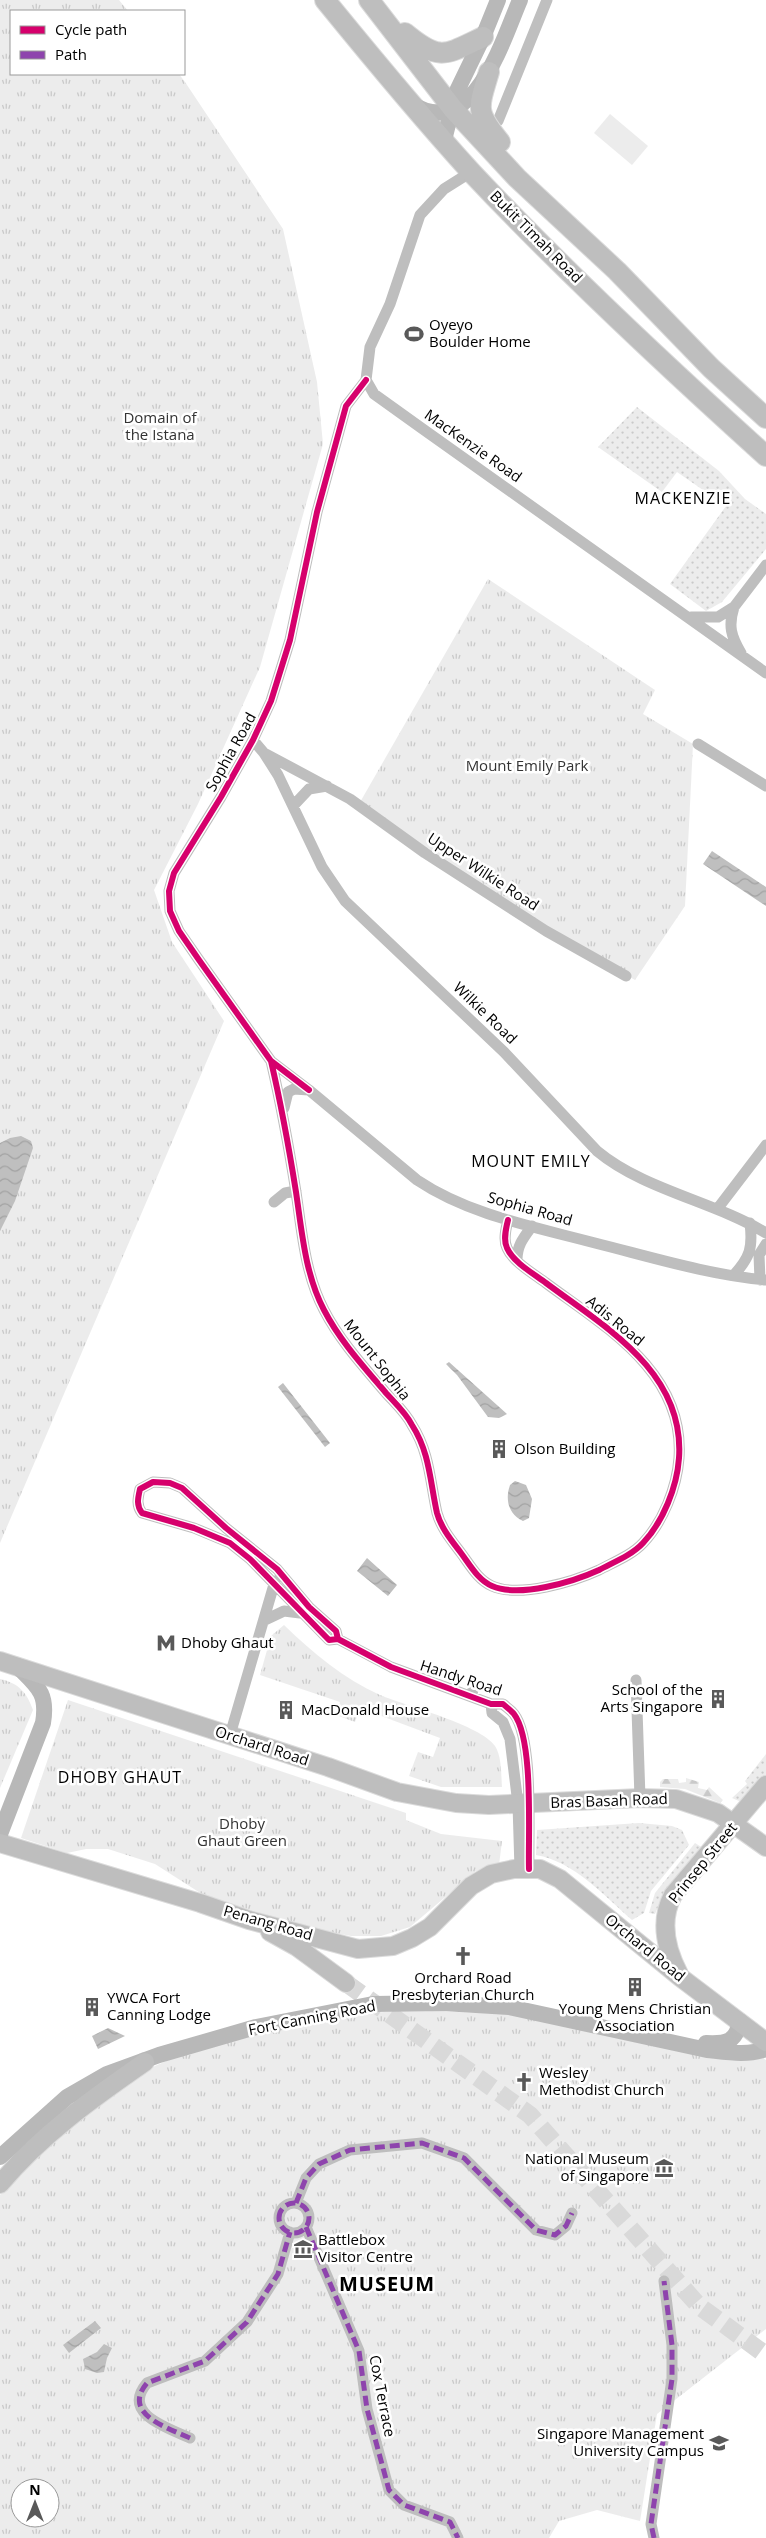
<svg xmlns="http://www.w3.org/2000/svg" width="766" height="2538" viewBox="0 0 766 2538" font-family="'Open Sans',sans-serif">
<defs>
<pattern id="grass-dots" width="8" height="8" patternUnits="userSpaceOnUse" patternTransform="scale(1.25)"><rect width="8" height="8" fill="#ececec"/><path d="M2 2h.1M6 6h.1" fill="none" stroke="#c9c9c9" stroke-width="1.8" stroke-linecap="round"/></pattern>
<pattern id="forest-firs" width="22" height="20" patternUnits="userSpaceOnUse" patternTransform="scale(1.25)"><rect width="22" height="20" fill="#ececec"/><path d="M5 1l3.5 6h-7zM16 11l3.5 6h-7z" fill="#c9c9c9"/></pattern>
<pattern id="park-tufts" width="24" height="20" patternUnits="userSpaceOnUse" patternTransform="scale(1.25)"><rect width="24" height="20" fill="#ececec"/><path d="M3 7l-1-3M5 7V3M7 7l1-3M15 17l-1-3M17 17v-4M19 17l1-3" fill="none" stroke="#c9c9c9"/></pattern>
<pattern id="water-waves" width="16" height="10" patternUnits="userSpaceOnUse" patternTransform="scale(1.25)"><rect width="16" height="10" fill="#bfbfbf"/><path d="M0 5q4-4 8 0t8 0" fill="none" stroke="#a2a2a2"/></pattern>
</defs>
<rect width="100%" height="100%" fill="#fff"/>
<path fill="url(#grass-dots)" d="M 637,407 L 719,471 L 745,499 L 766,514 L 766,549 L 722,602 L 706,611 L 670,584 L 726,506 L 677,472 L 662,492 L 598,447 Z
M 766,1754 L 766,1777 L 749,1796 L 739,1801 L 732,1798 L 747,1784 L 745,1781 Z
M 639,1823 L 672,1826 L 682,1830 L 689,1845 L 651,1891 L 644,1913 L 632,1920 C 603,1895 575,1862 536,1855 L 537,1830 Z
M 695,1843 L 703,1848 L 665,1892 L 655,1914 L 649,1913 L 655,1893 Z"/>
<path fill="url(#forest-firs)" d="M 686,1778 L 699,1782 L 698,1788 L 707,1790 L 709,1787 L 723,1800 L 720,1803 L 685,1789 L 660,1787 L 660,1782 L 663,1779 L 678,1779 L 679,1783 L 686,1782 Z"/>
<path fill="url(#park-tufts)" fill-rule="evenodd" d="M 0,0 L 119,0 L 128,11 L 11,11 L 11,74 L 179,74 L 185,82 L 283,229 L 317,382 L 323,444 L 260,667 L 198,804 L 154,890 L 172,942 L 224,1021 L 0,1543 Z
M 488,579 L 655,690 L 643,714 L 693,744 L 685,906 L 635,980 L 559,937 L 359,804 Z
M 284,1625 C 313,1653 344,1679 380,1695 C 406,1706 481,1725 495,1746 C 502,1757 501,1775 502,1787 L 441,1787 L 409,1776 L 418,1752 L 433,1757 L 440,1738 L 360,1708 L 355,1722 L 336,1715 L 340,1702 L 260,1675 L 271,1636 Z
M 0,1679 C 19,1683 27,1693 33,1710 L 0,1788 Z
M 68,1700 L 406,1813 L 406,1820 L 441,1834 L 502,1841 L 499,1865 L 476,1871 L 410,1927 L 381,1936 L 351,1936 L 310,1928 L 205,1896 L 155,1864 L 108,1849 L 86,1849 L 67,1853 L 21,1838 Z
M 405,2010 L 509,2014 L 763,2058 L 766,2060 L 766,2329 L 657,2414 L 640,2521 L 597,2510 L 559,2521 L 549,2538 L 0,2538 L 0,2195 L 14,2175 L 63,2129 L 128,2081 L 155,2066 L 193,2049 L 342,2016 ZM 20,2488 L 50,2488 L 50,2518 L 20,2518 Z"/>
<path fill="#ececec" d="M 610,114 L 648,146 L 632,165 L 594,133 Z"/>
<path fill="url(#water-waves)" d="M 712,851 L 766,887 L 766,906 L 703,864 Z
M 21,1136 L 31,1141 L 33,1148 L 15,1201 L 0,1231 L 0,1143 L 10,1138 Z
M 449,1362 L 507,1414 L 499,1418 L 488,1417 L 457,1375 L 446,1364 Z
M 283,1383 L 330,1443 L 325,1447 L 278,1387 Z
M 515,1481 L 526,1485 L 532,1499 L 529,1518 L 523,1521 C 508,1514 505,1499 510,1485 Z
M 367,1558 L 397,1585 L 388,1596 L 357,1571 Z
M 108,2028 L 125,2036 L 98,2049 L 92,2036 Z
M 95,2321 L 101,2328 L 69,2353 L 63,2345 Z
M 104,2344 L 112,2348 L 107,2358 L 104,2372 L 97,2373 L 85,2369 L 83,2359 L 97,2352 Z"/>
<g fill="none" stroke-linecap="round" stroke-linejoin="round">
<path stroke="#bfbfbf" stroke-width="11" d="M 498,121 L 547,0"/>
<path stroke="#d9d9d9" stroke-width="18" stroke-dasharray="18 9" stroke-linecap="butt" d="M 346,1983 L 530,2115 L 699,2306 L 766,2355"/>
<g stroke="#dbdbdb" stroke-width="20">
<path id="primary" d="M 0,1661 L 328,1767 L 397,1792 L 456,1803 L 489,1805 L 640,1798 L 676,1799 L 718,1813 L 766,1847
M 0,1843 L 200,1903 L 249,1920 L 358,1949 L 393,1946 L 412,1938 L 430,1927 L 471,1886 L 491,1874 L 514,1869 L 540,1869 L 560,1879 L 680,1977 L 766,2042
M 270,1932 L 297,1947 L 346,1983
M 679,1974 C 666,1949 659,1921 673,1895 L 766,1785
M 0,2184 C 41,2135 93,2098 145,2062"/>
</g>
<g stroke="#dbdbdb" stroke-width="22">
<path id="highway" d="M 325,0 C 373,59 421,117 472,173 C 565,272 665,365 766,456
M 369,0 L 453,109 L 517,178 L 617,271 L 711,368 L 766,418
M 405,33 C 440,62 445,55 483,37
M 489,72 C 478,109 475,111 500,142"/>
</g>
<path stroke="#bebebe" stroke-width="11" d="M 471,172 L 444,189 L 420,215 L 390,304 L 370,347 L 366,380 L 374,394 L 420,427 L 766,673
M 734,607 C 728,626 731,636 741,653
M 691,617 L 718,617 L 734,607 L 766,565
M 253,740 L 264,753 L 278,775 L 322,867 L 345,901 L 504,1052 L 597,1151 C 644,1190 713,1201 766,1233
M 698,744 L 766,786
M 266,754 L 350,799 L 425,853 L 546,931 L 626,976
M 293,806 L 309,789 L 327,786
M 271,1061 C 281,1104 289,1148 296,1192 C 302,1232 305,1274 324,1310 C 340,1341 364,1367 386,1393 C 395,1403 406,1413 412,1425 C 430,1453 430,1482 437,1513 C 441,1528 452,1541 461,1553 C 470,1565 478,1580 492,1586 C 519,1598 573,1582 599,1570 C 614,1562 632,1555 643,1543 C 663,1522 677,1487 679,1458 C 685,1372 605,1327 546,1283 C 534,1274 513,1262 507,1248 C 503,1240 506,1228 508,1220
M 309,1090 L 271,1061 L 199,960 L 179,931 L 170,911 L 169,891 L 174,873 L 221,797 L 253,740 L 271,701 L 290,640 L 317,512 L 346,406 L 366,380
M 284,1108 L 288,1092 L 294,1089 L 309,1090 L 417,1180 C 469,1215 535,1227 595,1243 C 651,1257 709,1275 766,1280
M 274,1202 L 285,1193 L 296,1191
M 718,1208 L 766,1145
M 517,1260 C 517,1245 524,1237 532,1226
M 734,1275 C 750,1257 753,1248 750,1223
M 760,1280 L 759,1255 L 766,1244
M 265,1620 L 284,1611 L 300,1613
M 338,1639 L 336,1631 L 309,1607 L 277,1569 L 226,1528 L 182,1488 L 170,1483 L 153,1482 L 140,1489 C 138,1498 136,1505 142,1513 L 194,1528 L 230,1543 L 250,1559 L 329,1640 L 338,1639 L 391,1667 L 491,1704 L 503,1704 C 506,1707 511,1710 514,1714 C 534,1740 528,1835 529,1869
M 636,1680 L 640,1798
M 471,1696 L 475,1684
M 491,1704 L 492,1713 L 503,1722 L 510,1739 L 518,1804 L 520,1869
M 230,1735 L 275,1581
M 296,2203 L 306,2178 L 319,2164 L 350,2150 L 422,2143 L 464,2158 L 536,2230 L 555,2235 L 566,2226 L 572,2213
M279 2218a15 15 0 1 1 30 0a15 15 0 1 1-30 0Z
M 306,2227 L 359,2351 L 367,2409 L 389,2490 L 404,2505 L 450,2522 L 458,2538
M 190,2438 C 168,2428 121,2414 147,2383 L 205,2361 L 247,2322 L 278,2274 L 290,2232
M 654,2538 L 651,2524 L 672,2379 L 672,2345 L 664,2281"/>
<path stroke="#b8b8b8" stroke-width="16" d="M 412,104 C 473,143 503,39 520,0
M 444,140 L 456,93 L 483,37 L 498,0
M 0,1834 L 43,1723 C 48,1693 38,1687 17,1666
M 706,2043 C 727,2044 736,2042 740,2021
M 0,2157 L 67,2097 L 107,2074 L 159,2055 L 256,2027 L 373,2004 L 443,2003 L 509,2007 L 707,2050 C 726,2052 748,2056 766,2049"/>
<use href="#primary" stroke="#bebebe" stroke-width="18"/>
<use href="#highway" stroke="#bebebe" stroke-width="20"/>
<path stroke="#8e44ad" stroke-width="5" stroke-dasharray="10 5" stroke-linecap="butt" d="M 296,2203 L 306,2178 L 319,2164 L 350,2150 L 422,2143 L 464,2158 L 536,2230 L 555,2235 L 566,2226 L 572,2213
M279 2218a15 15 0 1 1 30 0a15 15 0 1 1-30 0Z
M 306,2227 L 359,2351 L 367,2409 L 389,2490 L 404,2505 L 450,2522 L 458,2538
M 190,2438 C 168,2428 121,2414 147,2383 L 205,2361 L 247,2322 L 278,2274 L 290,2232
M 654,2538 L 651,2524 L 672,2379 L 672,2345 L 664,2281"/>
<g stroke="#fff" stroke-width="9">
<path id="cycleway" d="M 271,1061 C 281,1104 289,1148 296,1192 C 302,1232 305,1274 324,1310 C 340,1341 364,1367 386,1393 C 395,1403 406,1413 412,1425 C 430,1453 430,1482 437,1513 C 441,1528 452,1541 461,1553 C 470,1565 478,1580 492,1586 C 519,1598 573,1582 599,1570 C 614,1562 632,1555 643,1543 C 663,1522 677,1487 679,1458 C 685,1372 605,1327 546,1283 C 534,1274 513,1262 507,1248 C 503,1240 506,1228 508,1220
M 309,1090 L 271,1061 L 199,960 L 179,931 L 170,911 L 169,891 L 174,873 L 221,797 L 253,740 L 271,701 L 290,640 L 317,512 L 346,406 L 366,380
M 338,1639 L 336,1631 L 309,1607 L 277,1569 L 226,1528 L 182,1488 L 170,1483 L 153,1482 L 140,1489 C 138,1498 136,1505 142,1513 L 194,1528 L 230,1543 L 250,1559 L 329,1640 L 338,1639 L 391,1667 L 491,1704 L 503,1704 C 506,1707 511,1710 514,1714 C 534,1740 528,1835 529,1869"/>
</g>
<use href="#cycleway" stroke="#d6006c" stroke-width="6"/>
</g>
<defs>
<g id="stadium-bare" transform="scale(1.5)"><path d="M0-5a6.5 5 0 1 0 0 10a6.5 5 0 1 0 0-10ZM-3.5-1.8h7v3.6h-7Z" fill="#595959" stroke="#fff" stroke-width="2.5" paint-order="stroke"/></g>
<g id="building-bare" transform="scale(1.5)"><path d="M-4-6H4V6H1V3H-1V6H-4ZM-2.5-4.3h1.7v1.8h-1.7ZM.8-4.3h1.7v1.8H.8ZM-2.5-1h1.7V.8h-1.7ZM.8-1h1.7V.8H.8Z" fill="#595959" stroke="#fff" stroke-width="2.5" paint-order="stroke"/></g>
<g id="metro-bare" transform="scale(1.5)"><path d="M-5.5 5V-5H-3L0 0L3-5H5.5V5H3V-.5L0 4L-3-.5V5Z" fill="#595959" stroke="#fff" stroke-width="2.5" paint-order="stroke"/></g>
<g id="church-bare" transform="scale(1.5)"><path d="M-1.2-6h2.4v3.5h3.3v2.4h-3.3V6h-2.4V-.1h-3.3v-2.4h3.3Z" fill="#595959" stroke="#fff" stroke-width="2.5" paint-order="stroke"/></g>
<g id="museum-bare" transform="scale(1.5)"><path d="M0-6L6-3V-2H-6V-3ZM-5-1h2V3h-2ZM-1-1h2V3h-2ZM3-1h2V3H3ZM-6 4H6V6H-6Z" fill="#595959" stroke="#fff" stroke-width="2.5" paint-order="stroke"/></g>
<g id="university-bare" transform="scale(1.5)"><path d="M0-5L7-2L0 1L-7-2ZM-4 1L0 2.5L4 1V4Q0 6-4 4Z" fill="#595959" stroke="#fff" stroke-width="2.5" paint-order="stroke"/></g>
</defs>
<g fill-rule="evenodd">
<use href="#stadium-bare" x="414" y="334"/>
<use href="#building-bare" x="499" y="1449"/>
<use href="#metro-bare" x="166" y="1643"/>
<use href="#building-bare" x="718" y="1699"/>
<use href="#building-bare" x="286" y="1710"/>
<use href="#church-bare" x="463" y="1956"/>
<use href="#building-bare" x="635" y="1987"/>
<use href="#building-bare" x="92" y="2007"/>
<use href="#church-bare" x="524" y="2082"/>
<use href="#museum-bare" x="664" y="2168"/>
<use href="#museum-bare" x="303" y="2249"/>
<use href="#university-bare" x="719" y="2443"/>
</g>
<g text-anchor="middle" stroke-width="5" stroke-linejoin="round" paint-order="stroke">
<g font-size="15" fill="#000" stroke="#fff">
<text transform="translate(536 237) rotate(45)" y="5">Bukit Timah Road</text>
<text transform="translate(473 446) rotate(35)" y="5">MacKenzie Road</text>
<text transform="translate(231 752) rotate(-61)" y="5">Sophia Road</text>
<text transform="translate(483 872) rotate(33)" y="5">Upper Wilkie Road</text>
<text transform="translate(485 1013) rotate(44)" y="5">Wilkie Road</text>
<text transform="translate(530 1209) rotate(16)" y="5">Sophia Road</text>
<text transform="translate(615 1321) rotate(39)" y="5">Adis Road</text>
<text transform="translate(377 1360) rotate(52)" y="5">Mount Sophia</text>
<text transform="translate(461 1678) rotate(18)" y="5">Handy Road</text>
<text transform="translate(262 1746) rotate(18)" y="5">Orchard Road</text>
<text transform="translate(609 1801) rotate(-2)" y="5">Bras Basah Road</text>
<text transform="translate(703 1863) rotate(-51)" y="5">Prinsep Street</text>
<text transform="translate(268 1923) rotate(16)" y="5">Penang Road</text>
<text transform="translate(645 1948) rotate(39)" y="5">Orchard Road</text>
<text transform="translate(312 2018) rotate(-11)" y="5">Fort Canning Road</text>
<text transform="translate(382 2396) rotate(79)" y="5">Cox Terrace</text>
</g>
<g font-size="15" fill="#000" stroke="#fff" text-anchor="start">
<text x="429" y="330">Oyeyo<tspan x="429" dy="17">Boulder Home</tspan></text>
<text x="514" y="1454">Olson Building</text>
<text x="181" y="1648">Dhoby Ghaut</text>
<text x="703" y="1695" text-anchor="end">School of the<tspan x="703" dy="17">Arts Singapore</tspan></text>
<text x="301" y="1715">MacDonald House</text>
<text x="463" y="1983" text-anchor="middle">Orchard Road<tspan x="463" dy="17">Presbyterian Church</tspan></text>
<text x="107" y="2003">YWCA Fort<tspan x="107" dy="17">Canning Lodge</tspan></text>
<text x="635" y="2014" text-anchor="middle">Young Mens Christian<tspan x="635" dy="17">Association</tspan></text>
<text x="539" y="2078">Wesley<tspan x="539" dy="17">Methodist Church</tspan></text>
<text x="649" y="2164" text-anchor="end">National Museum<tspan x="649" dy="17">of Singapore</tspan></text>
<text x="318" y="2245">Battlebox<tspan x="318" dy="17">Visitor Centre</tspan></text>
<text x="704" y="2439" text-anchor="end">Singapore Management<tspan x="704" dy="17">University Campus</tspan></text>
</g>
<g font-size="15" fill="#333" stroke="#fff">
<text x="160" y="423">Domain of<tspan x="160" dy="17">the Istana</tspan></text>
<text x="527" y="771">Mount Emily Park</text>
<text x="242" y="1829">Dhoby<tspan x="242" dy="17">Ghaut Green</tspan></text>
</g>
<g font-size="16" letter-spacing="1" fill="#000" stroke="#fff">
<text x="683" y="504">MACKENZIE</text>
<text x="531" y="1167">MOUNT EMILY</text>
<text x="120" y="1783">DHOBY GHAUT</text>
</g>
<g font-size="20" font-weight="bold" letter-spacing="1" fill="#000" stroke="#fff">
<text x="387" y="2291">MUSEUM</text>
</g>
</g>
<rect x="10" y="10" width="175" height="65" fill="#ffffff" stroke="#999999"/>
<rect x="20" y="26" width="25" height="8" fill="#d6006c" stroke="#999999"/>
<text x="55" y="35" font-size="15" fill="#000000">Cycle path</text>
<rect x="20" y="51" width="25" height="8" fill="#8e44ad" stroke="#999999"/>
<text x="55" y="60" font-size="15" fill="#000000">Path</text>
<g transform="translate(35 2503)"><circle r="24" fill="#ffffff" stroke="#999999"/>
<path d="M0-4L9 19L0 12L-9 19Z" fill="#595959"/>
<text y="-8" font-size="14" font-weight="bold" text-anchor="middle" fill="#000000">N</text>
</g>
</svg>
